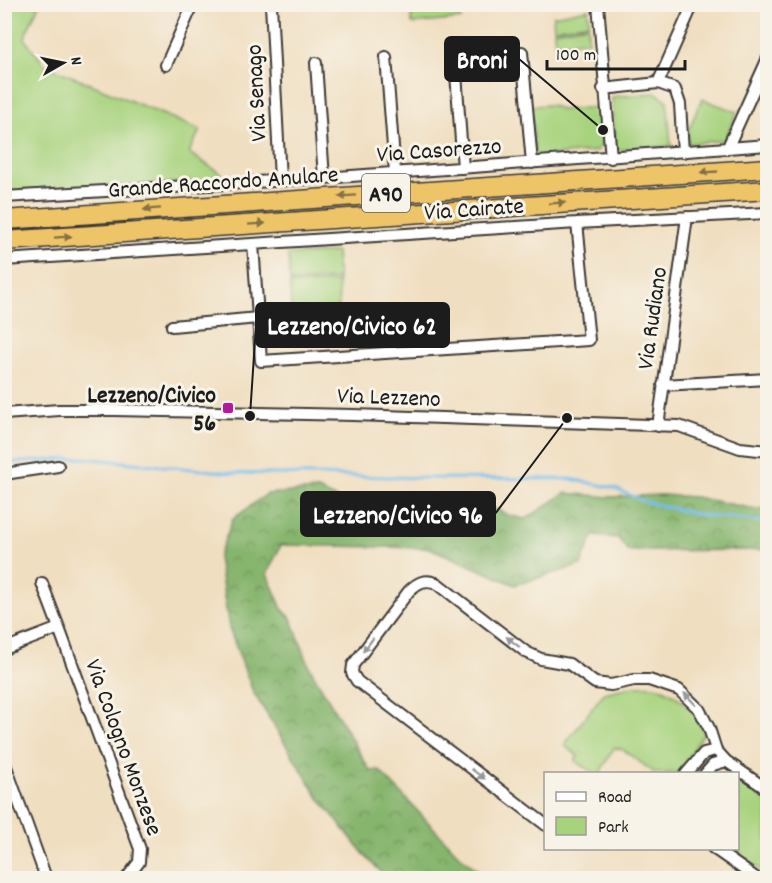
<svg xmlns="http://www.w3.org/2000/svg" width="772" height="883" viewBox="0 0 772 883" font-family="Dekko,sans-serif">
<defs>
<pattern id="forest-crowns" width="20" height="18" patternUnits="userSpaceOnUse" patternTransform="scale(1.5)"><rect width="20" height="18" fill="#86b56d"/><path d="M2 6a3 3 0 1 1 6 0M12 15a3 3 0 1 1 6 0" fill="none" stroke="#6d9259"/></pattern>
</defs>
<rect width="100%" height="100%" fill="#f7f3e8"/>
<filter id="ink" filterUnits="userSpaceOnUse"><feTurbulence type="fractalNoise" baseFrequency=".0167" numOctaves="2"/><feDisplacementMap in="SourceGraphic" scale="12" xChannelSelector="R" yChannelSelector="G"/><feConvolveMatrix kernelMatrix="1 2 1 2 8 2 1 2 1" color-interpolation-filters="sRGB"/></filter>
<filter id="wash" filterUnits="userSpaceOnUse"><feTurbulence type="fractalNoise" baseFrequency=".008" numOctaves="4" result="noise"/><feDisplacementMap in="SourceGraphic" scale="24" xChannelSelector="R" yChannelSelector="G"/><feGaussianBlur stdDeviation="1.35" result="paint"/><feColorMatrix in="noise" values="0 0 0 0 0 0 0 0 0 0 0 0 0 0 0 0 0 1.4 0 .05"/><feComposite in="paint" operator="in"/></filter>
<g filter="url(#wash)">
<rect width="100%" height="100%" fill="#f0dec0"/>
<path fill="#a8d37e" stroke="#62784d" stroke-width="1.5" d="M 5,5 L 39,5 L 26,33 L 25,40 L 45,65 L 200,130 L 189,153 L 231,180 L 5,192 Z
M 410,5 L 460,5 L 461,19 L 412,24 Z
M 588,9 L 589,23 L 554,29 L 553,16 Z
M 588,25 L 588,41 L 555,43 L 554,31 Z
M 656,93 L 667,100 L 671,146 L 616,150 L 612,97 Z
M 702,99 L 737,112 L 724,140 L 688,144 L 688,131 Z
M 551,105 L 562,110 L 598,107 L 602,143 L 597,151 L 535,157 L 531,106 Z
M 336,252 L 338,279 L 290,282 L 288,255 Z
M 338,282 L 339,308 L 291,310 L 290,284 Z
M 634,686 C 640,686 648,685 654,686 C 675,691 698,712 704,733 L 679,773 L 655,773 L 622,749 L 614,748 L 600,773 L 594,773 L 575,761 L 578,756 L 564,745 L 604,693 Z
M 738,781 L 767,802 L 767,874 L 732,849 L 738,848 Z"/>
<path fill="url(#forest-crowns)" stroke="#516844" stroke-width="1.5" d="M 318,490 L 352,506 L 407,506 L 454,501 L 486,505 L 508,515 L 526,519 L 565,493 L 609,497 L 662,495 L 695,497 L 755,509 L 767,508 L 767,550 L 628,551 L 618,538 L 593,536 L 581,565 L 515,585 L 430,548 L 281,545 L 267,574 L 282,609 L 291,618 L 310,668 L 370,771 L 379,770 L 459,855 L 487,878 L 387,878 L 367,858 L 319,798 L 253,692 L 229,628 L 218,557 L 233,519 L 267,494 Z"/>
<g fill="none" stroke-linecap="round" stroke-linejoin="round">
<path stroke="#72bbeb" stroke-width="3" d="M 4,463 L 83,458 L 233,473 L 427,478 L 571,479 L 614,488 L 646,502 L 700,515 L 768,522"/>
</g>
</g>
<g filter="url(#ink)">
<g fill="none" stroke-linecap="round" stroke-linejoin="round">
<g stroke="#3c3935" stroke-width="14">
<path id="minor" d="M 271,4 L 280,180
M 598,4 L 611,158
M 522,52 L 532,163
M 386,57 L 395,172
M 455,60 L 463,168
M 316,63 L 324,178
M 166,65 L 193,4
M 658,83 L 693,4
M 603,89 L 658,83 L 675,89 L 680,104 L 683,152
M 727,149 L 768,58
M 4,197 L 324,178 L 768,145
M 253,244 L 261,361 L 589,340 L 577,223
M 4,260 L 577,223 L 768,213
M 172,326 L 258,318
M 663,385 L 768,379
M 4,414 L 59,410 L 114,410 L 353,415 L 679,426 L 740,448 L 768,451
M 658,426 L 687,217
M 4,474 L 58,466
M 42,583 L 59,628
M 4,649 L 59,628 L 140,849 L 139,862 L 127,878
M 4,761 L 46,878
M 686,774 L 704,753 L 716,750
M 705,774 L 713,765 L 726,761 L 768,790
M 546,825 L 357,681 L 352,673 L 353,665 L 409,591 C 418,582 426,578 438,584 L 526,652 L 541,659 L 569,664 L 595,683 L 611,685 L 634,680 L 649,680 L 679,690 L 699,709 L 709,728 L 716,750 L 726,761
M 713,848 L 756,878"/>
</g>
<g stroke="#3c3935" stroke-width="21">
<path id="motorway" d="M 4,220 L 768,168
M 4,241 L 768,190"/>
</g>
<use href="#minor" stroke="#fff" stroke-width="10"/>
<use href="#motorway" stroke="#eec469" stroke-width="18"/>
</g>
<defs><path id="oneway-solid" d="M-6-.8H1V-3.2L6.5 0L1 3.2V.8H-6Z" transform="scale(1.5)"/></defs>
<g fill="#857042">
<use href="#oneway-solid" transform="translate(709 172) rotate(177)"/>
<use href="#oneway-solid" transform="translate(347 196) rotate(176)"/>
<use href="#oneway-solid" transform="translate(557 203) rotate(-4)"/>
<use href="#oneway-solid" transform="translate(152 209) rotate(176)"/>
<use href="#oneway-solid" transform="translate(257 224) rotate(-4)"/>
<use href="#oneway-solid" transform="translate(63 237) rotate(-4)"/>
</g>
<g fill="#999">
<use href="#oneway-solid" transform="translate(513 642) rotate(-142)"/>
<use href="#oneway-solid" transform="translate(368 645) rotate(127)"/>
<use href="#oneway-solid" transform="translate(690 699) rotate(-135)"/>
<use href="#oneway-solid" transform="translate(478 774) rotate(37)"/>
</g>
</g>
<rect fill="#b5179e" stroke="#f7f3e8" stroke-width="2" x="222" y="402" width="12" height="12" rx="3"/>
<g text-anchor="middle" stroke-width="6" stroke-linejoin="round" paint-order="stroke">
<rect fill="#f7f3e8" stroke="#5e5c59" stroke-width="1.5" x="362" y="174" width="48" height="38" rx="4.5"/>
<g font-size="22" font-weight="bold" fill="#1c1c1c">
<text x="386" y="201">A90</text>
</g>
<g font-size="24" fill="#1c1c1c" stroke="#f7f3e8">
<text transform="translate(255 93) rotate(-93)" y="8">Via Senago</text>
<text transform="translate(439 149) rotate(-4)" y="8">Via Casorezzo</text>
<text transform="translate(223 181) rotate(-4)" y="8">Grande Raccordo Anulare</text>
<text transform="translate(474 208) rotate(-4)" y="8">Via Cairate</text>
<text transform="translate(651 318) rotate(-82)" y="8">Via Rudiano</text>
<text transform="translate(389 396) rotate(2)" y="8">Via Lezzeno</text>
<text transform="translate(125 747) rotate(70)" y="8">Via Cologno Monzese</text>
</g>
<g font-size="24" font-weight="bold" fill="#1c1c1c" stroke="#f7f3e8" text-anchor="end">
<text x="216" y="402">Lezzeno/Civico<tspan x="216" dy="28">56</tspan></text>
</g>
</g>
<path fill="none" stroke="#1c1c1c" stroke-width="2" d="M603 130L519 59M250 416L256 325M567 418L495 514"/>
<g fill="#1c1c1c" stroke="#f7f3e8" stroke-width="2">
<circle cx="603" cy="130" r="6"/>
<circle cx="250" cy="416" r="6"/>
<circle cx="567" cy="418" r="6"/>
</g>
<g fill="#1c1c1c" stroke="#1c1c1c" stroke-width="2">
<rect x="445" y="37" width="74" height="44" rx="6"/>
<rect x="256" y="303" width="193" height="44" rx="6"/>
<rect x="301" y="492" width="194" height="44" rx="6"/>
</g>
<g font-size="26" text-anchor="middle" font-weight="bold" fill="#fff">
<text x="482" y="68">Broni</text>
<text x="352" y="334">Lezzeno/Civico 62</text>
<text x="398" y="523">Lezzeno/Civico 96</text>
</g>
<rect width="772" height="883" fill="none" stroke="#f7f3e8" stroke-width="24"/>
<rect x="544" y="772" width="195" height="78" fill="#f7f3e8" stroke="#9f9d96" stroke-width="1.5"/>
<rect x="556" y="792" width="30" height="9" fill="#ffffff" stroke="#9f9d96" stroke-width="1.5"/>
<text x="598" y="802" font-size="18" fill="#1c1c1c">Road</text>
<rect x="556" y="817" width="30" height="18" fill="#a8d37e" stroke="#9f9d96" stroke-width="1.5"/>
<text x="598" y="832" font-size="18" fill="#1c1c1c">Park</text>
<g transform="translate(63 63) rotate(81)" stroke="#f7f3e8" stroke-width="4.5" paint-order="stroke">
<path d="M0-4.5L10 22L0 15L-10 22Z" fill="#1c1c1c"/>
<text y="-9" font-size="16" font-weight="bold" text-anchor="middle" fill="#1c1c1c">N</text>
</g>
<path d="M547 60v9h138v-9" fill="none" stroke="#1c1c1c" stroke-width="3"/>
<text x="556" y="60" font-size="18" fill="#1c1c1c" stroke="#f7f3e8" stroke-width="4.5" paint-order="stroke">100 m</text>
</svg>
